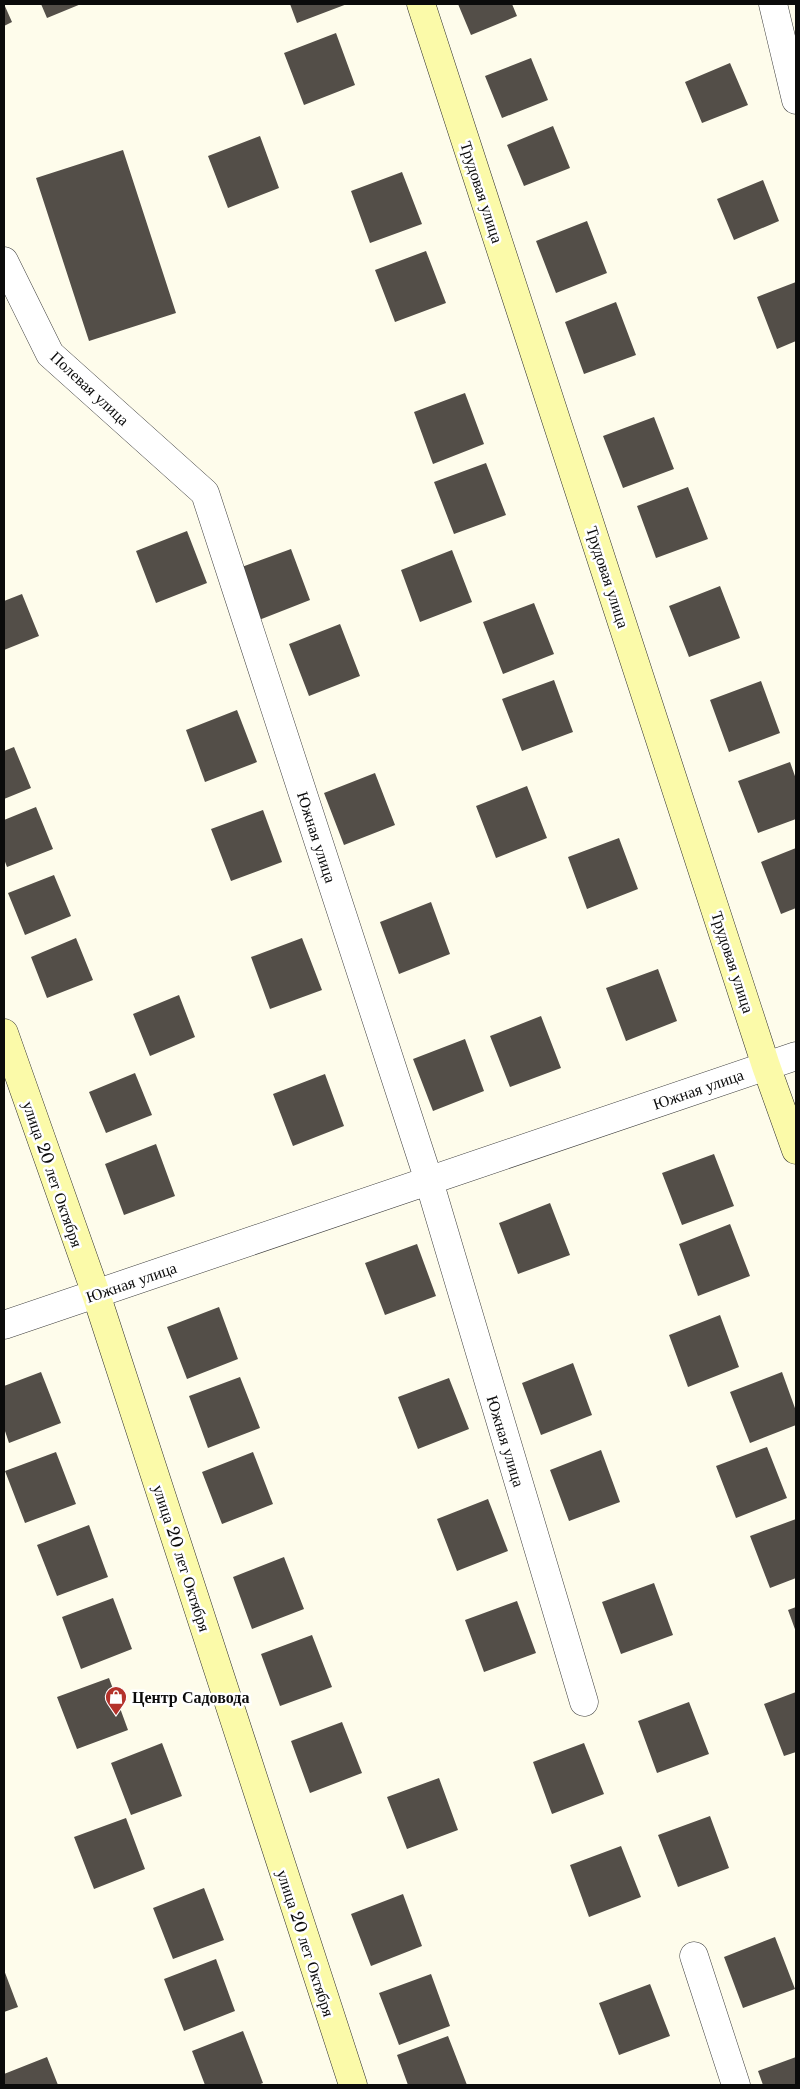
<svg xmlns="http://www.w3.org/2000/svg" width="800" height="2089" viewBox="0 0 800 2089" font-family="'Libre Baskerville',serif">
<rect width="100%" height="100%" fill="#fefceb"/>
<path fill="#534e48" d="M 4,4 L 12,22 L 4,26 Z
M 41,4 L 81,4 L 47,18 Z
M 290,4 L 347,4 L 297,23 Z
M 458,4 L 512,4 L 517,16 L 471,35 Z
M 336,33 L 355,85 L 304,105 L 284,53 Z
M 531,58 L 548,100 L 502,118 L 485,76 Z
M 730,63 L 748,105 L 702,123 L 685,82 Z
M 553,126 L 570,168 L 524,186 L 507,145 Z
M 260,136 L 279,188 L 228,208 L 208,156 Z
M 123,150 L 176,313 L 89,341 L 36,178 Z
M 402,172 L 422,224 L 370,243 L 351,191 Z
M 763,180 L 779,221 L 734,240 L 717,199 Z
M 587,221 L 607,273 L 556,293 L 536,241 Z
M 426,251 L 446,303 L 395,322 L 375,270 Z
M 796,282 L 796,341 L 777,349 L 757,297 Z
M 616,302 L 636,355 L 584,374 L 565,322 Z
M 465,393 L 484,444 L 433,464 L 414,412 Z
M 654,417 L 674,469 L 623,488 L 603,436 Z
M 486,463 L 506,515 L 454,534 L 434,482 Z
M 688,487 L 708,539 L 656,558 L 637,506 Z
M 187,531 L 207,583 L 156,603 L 136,551 Z
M 291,549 L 310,600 L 259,620 L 239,568 Z
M 452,550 L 472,602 L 420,622 L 401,570 Z
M 720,586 L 740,638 L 689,657 L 669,606 Z
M 22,594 L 39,636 L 4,650 L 4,601 Z
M 534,603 L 554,654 L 503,674 L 483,622 Z
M 340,624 L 360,676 L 309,696 L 289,644 Z
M 554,680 L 573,732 L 522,751 L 502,699 Z
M 761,681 L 780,733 L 729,752 L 710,700 Z
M 237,710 L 257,762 L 205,782 L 186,730 Z
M 14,747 L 31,788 L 4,799 L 4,751 Z
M 790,762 L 796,779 L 796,819 L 758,833 L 738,781 Z
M 375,773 L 395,825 L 344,845 L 324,793 Z
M 527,786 L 547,838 L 496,858 L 476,806 Z
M 36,807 L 53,849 L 7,867 L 4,859 L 4,820 Z
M 263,810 L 282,862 L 231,881 L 211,829 Z
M 619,838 L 638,889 L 587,909 L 568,857 Z
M 796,848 L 796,908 L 781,914 L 761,862 Z
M 54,875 L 71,916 L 25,935 L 8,893 Z
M 431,902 L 450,954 L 399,974 L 380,922 Z
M 76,938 L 93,980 L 47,998 L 31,957 Z
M 302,938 L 322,990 L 270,1009 L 251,957 Z
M 658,969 L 677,1021 L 626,1041 L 606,988 Z
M 179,995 L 195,1037 L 150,1056 L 133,1014 Z
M 541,1016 L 561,1068 L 510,1087 L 490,1036 Z
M 465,1039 L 484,1091 L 433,1111 L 413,1059 Z
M 135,1073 L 152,1115 L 106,1133 L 89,1092 Z
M 325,1074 L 344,1126 L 293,1146 L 273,1094 Z
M 156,1144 L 175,1196 L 124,1215 L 105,1164 Z
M 714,1154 L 734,1206 L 682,1225 L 662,1173 Z
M 550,1203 L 570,1255 L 518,1274 L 499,1223 Z
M 730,1224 L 750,1276 L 698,1296 L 679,1244 Z
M 417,1244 L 436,1296 L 385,1315 L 365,1263 Z
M 219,1307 L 238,1359 L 187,1379 L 167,1327 Z
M 720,1315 L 739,1367 L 688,1387 L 669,1335 Z
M 573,1363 L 592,1415 L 541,1435 L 522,1383 Z
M 41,1372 L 61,1423 L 9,1443 L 4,1428 L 4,1386 Z
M 782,1372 L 796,1411 L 796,1425 L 750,1443 L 730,1392 Z
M 240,1377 L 260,1428 L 208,1448 L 189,1396 Z
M 449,1378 L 469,1429 L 418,1449 L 398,1397 Z
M 767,1447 L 787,1498 L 736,1518 L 716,1466 Z
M 601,1450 L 620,1502 L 569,1521 L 550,1470 Z
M 56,1452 L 76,1504 L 25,1523 L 5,1471 Z
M 253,1452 L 273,1504 L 222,1524 L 202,1472 Z
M 488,1499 L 508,1551 L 457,1571 L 437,1519 Z
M 796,1519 L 796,1578 L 770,1588 L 750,1536 Z
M 89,1525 L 108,1577 L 57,1596 L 37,1545 Z
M 284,1557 L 304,1609 L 252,1629 L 233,1577 Z
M 654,1583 L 673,1635 L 621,1654 L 602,1602 Z
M 113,1598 L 132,1649 L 81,1669 L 62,1617 Z
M 517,1601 L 536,1653 L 484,1672 L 465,1620 Z
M 796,1607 L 796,1632 L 788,1610 Z
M 312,1635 L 332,1687 L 280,1706 L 261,1654 Z
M 109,1678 L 128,1730 L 77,1749 L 57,1697 Z
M 796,1692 L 796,1752 L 784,1756 L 764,1704 Z
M 689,1702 L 709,1754 L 657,1773 L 638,1721 Z
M 342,1722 L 362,1773 L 310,1793 L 291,1741 Z
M 162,1743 L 182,1796 L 131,1815 L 111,1763 Z
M 584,1743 L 604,1794 L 552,1814 L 533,1762 Z
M 439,1778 L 458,1830 L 407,1849 L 387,1797 Z
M 710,1816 L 729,1868 L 678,1887 L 658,1835 Z
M 126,1818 L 145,1869 L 94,1889 L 74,1837 Z
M 621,1846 L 641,1897 L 589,1917 L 570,1865 Z
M 204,1888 L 224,1940 L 173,1959 L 153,1908 Z
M 403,1894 L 422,1946 L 371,1966 L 351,1914 Z
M 775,1937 L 795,1989 L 743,2008 L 724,1957 Z
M 216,1959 L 235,2011 L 184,2031 L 164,1979 Z
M 4,1970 L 18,2007 L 4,2012 Z
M 431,1974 L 450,2026 L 399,2045 L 379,1993 Z
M 650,1984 L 670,2036 L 619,2055 L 599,2003 Z
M 243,2031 L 263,2083 L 258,2085 L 205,2085 L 192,2051 Z
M 448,2036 L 467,2085 L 408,2085 L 397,2055 Z
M 47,2057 L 58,2085 L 4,2085 L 4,2074 Z
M 796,2057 L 796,2085 L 763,2085 L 758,2071 Z"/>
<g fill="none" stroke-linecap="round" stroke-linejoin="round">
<g stroke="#3e3e3e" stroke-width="29">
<path id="minor" d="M 773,4 L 796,100
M 4,261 L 50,354 L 205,493 L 429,1181 L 584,1702
M 4,1325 L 796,1056
M 694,1956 L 736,2085"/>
</g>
<g stroke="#2d2d2d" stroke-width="29">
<path id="secondary" d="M 421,4 L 766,1066 L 796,1150
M 4,1033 L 96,1294 L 353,2085"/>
</g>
<use href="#minor" stroke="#fff" stroke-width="28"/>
<use href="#secondary" stroke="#fbfaa9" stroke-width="28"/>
</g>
<defs>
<g id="shop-pin" transform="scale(1.125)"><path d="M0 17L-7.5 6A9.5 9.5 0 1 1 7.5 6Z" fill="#b4322b" stroke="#fff"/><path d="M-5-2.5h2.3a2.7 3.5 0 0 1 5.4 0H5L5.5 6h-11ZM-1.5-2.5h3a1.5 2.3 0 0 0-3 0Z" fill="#fff"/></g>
</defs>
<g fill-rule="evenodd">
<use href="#shop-pin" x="116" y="1697"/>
</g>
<g text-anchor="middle" stroke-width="5" stroke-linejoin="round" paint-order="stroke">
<g font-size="16" fill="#0b0b0b" stroke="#fff">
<text transform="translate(482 192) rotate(72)" y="6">Трудовая улица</text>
<text transform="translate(90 388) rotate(43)" y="6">Полевая улица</text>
<text transform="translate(608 577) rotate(72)" y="6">Трудовая улица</text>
<text transform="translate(317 837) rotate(72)" y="6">Южная улица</text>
<text transform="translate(733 962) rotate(72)" y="6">Трудовая улица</text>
<text transform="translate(698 1089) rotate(-19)" y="6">Южная улица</text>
<text transform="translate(53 1174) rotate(71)" y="6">улица 20 лет Октября</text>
<text transform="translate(131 1282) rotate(-19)" y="6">Южная улица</text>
<text transform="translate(506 1441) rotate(73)" y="6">Южная улица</text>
<text transform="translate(182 1558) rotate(72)" y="6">улица 20 лет Октября</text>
<text transform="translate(306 1943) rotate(72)" y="6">улица 20 лет Октября</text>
</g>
<g font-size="16" font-weight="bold" fill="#0b0b0b" stroke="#fff" text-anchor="start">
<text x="132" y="1703">Центр Садовода</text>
</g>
</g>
<rect width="800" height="2089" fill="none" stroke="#0b0b0b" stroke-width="10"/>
</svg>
